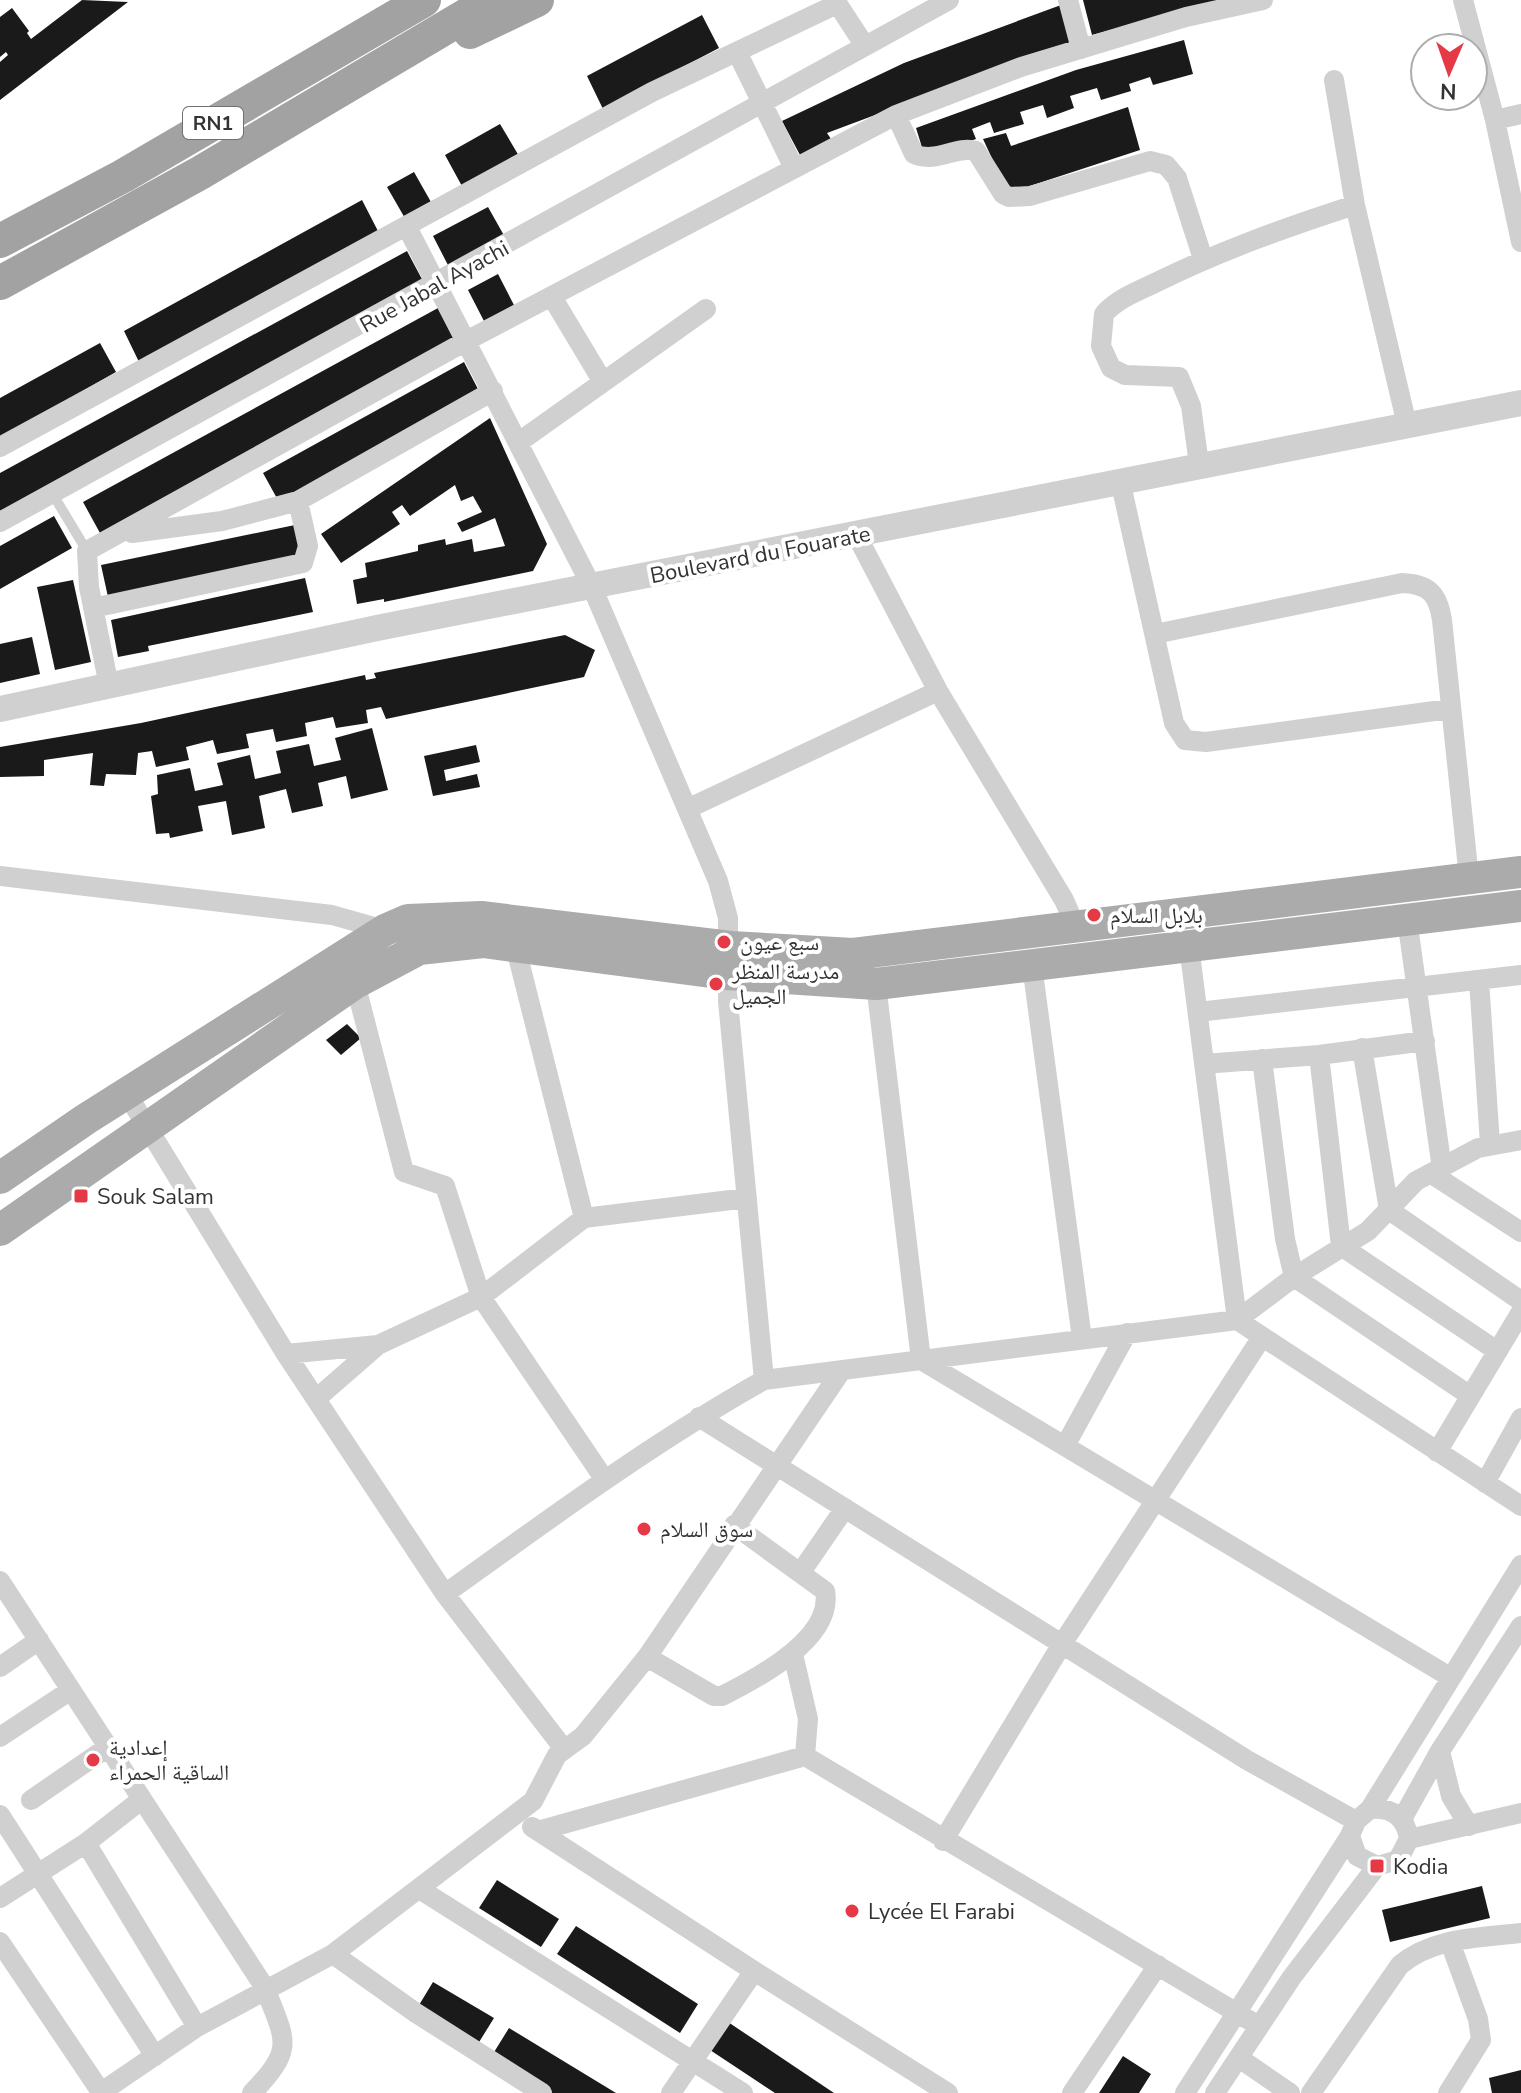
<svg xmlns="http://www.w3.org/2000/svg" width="1521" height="2093" viewBox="0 0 1521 2093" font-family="'Nunito Sans','Noto Naskh Arabic',sans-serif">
<rect width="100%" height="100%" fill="#fff"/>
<path fill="#1a1a1a" d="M 82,0 L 128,2 L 0,100 L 0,62 L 8,55 L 6,52 L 0,57 L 0,17 L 12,8 L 29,31 L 27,33 L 31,39 Z
M 1083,0 L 1223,0 L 1092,35 Z
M 1061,5 L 1073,41 L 827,133 L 831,139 L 800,155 L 782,121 L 904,63 Z
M 702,15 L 719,48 L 603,109 L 587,76 Z
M 1184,40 L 1193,74 L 1153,85 L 1150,77 L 1129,84 L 1131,91 L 1101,100 L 1097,88 L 1070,96 L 1074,108 L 1047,118 L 1043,105 L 1020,112 L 1024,124 L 994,133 L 990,122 L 972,129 L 976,139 L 925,157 L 916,128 L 1076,70 Z
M 1128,107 L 1140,150 L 1008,193 L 983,139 L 1006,133 L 1011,146 Z
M 500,124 L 519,156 L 463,188 L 445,155 Z
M 414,172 L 431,202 L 406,220 L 387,187 Z
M 362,200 L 379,233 L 140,364 L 124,331 Z
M 488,207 L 506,239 L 450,269 L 433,236 Z
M 407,251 L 424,283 L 0,514 L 0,473 Z
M 498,274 L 515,307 L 485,323 L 468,290 Z
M 438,308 L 455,341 L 100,533 L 83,502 Z
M 100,343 L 116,372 L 0,438 L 0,398 Z
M 464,362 L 479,391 L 279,502 L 263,473 Z
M 490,418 L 547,544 L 533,571 L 384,602 L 384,599 L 357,604 L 353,580 L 367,577 L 365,563 L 418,551 L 418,545 L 445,539 L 446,545 L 472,539 L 474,552 L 505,546 L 495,518 L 462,532 L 457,523 L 482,512 L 473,496 L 461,501 L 455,485 L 410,516 L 402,505 L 392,512 L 400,524 L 341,563 L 321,534 Z
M 54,516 L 72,548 L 0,589 L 0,546 Z
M 295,525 L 302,557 L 108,597 L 101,565 Z
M 305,578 L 313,612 L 148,646 L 149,651 L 118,657 L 111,620 Z
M 73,580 L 91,662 L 55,670 L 37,587 Z
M 565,635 L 595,650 L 584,677 L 386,719 L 381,707 L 366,710 L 368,723 L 336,728 L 333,717 L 305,723 L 307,736 L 276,742 L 273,729 L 246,734 L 249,748 L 217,754 L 213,740 L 186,747 L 189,760 L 156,767 L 152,751 L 138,753 L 136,775 L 106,774 L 104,786 L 90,785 L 93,753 L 44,760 L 44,776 L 0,777 L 0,747 L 141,723 L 365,675 L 366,680 L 376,678 L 374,673 Z
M 32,637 L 40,674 L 0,683 L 0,644 Z
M 372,728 L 388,790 L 351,799 L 346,776 L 318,783 L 323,806 L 292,813 L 286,789 L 259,796 L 265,828 L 232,835 L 226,801 L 198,806 L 203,831 L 170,838 L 169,833 L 156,834 L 151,796 L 158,794 L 157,775 L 190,768 L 195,791 L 223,785 L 217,763 L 250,755 L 255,779 L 281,773 L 276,751 L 309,744 L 314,766 L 341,760 L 335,738 Z
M 476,745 L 480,762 L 444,770 L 446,781 L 477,774 L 480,787 L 433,796 L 424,756 Z
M 347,1024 L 361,1038 L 341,1055 L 326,1040 Z
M 497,1880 L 559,1919 L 541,1947 L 479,1908 Z
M 1482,1886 L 1490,1918 L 1390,1942 L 1382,1910 Z
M 576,1926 L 698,2004 L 680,2033 L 557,1954 Z
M 433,1982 L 494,2018 L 476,2047 L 416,2010 Z
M 728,2022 L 834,2093 L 775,2093 L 710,2050 Z
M 509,2028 L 616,2093 L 550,2093 L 491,2057 Z
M 1123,2056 L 1151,2074 L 1139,2093 L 1099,2093 Z
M 1521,2070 L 1521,2093 L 1492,2093 L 1489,2078 Z"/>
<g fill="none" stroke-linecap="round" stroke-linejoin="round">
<path stroke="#d0d0d0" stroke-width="10" d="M 52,493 L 87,551"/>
<path stroke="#d0d0d0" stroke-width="20" d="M 835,0 L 865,46
M 1068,0 L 1081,49
M 1463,0 L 1495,120 L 1521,242
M 737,52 L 794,168
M 1334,80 L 1355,205 L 1407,425
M 896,115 L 914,154 C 936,164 956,145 976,151 L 1003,194 L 1009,197 L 1030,196 L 1150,161 L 1166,165 L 1177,178 L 1203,259
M 1495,120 L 1521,114
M 407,227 L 592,587 L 718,881 L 728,918 L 728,1001 L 764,1380
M 552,297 L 603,382
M 519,442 L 706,309
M 0,447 L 652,92 L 837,4
M 1199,464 L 1191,406 L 1179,377 L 1125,375 L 1111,368 L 1101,346 L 1104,314 C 1118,298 1139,291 1157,282 C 1222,250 1287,227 1355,205
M 1120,480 L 1174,723 L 1185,740 L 1206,742 L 1449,709
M 0,522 L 949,0
M 132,533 L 222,521 L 298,501 L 493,391
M 857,536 L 938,691 L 1064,900 L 1076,927
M 93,608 L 303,563 L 308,546 L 298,501
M 1155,634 L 1402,583 C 1429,584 1438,594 1442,620 L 1469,878
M 109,686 L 89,587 L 87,551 L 468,340 L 896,115 L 1021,67 L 1186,17 L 1263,0
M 687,809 L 938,691
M 0,876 L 332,915 L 385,930
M 1407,919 L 1442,1169
M 515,945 L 584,1218
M 1189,946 L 1237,1320 L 1521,1506
M 1032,965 L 1082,1339
M 1479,980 L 1490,1144
M 355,983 L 404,1172 L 445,1186 L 481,1297 L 605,1480
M 876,984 L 921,1360 L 1450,1677
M 1198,1012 L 1521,975
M 1362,1048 L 1389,1210 L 1521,1301
M 1319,1055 L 1341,1246 L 1497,1351
M 1262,1059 L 1285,1239 L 1294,1277 L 1469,1395
M 1204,1064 L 1319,1055 L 1425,1041
M 127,1094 L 286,1354 L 445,1594 L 564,1749
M 1432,1174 L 1521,1232
M 286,1354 L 378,1345
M 316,1399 L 378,1345 L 481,1297 L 584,1218 L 747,1198
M 699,1417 L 1247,1760 L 1356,1821
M 1065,1446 L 1127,1333
M 1437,1452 L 1521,1312
M 1485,1483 L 1521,1418
M 801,1572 L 845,1508
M 0,1581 L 265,1988 C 286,2042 295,2048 252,2093
M 445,1594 C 549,1519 652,1443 764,1380 L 1237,1320 L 1294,1277 L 1368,1231 L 1416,1181 L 1478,1148 L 1521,1140
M 793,1654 L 808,1719 L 805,1756
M 647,1657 L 714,1696 L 722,1696 C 758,1678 834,1638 825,1591 L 734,1525
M 0,1667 L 39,1640
M 0,1737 L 71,1690
M 1440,1751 L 1451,1796 L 1469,1826
M 31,1800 L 108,1747
M 141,1800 L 86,1843 L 197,2027
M 1370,1809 L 1521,1565
M 0,1815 L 155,2056
M 1402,1819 L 1440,1751 L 1521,1626
M 532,1827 L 754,1971
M 538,1831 L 805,1756 L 1259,2026
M 1409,1839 L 1521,1813
M 943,1841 L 1062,1644 L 1262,1337
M 421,1890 L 743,2093
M 0,1898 L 86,1843
M 0,1942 L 101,2092
M 333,1954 L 416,2013 L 542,2093
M 1239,2058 L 1290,2093
M 100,2093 L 197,2027 L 333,1954 L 533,1801 L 557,1755 L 583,1736 L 647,1657 L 842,1370
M 671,2093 L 754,1971 L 948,2093
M 1072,2093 L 1158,1965
M 1185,2093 L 1350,1836 L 1356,1821 L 1370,1809 C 1393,1807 1406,1818 1409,1839 L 1398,1860 L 1377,1866 L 1357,1856 L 1350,1836
M 1215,2093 L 1292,1977 L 1377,1866
M 1311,2093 L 1400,1965 C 1433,1937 1479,1938 1521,1933
M 1448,2093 L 1481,2040 L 1478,2019 L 1450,1942"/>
<path stroke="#d0d0d0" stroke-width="26" d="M 0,709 L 377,628 L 1521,403"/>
<path stroke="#ababab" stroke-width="32" d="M 0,1178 L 86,1119 L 385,930 L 408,920 L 481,917 L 731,947 L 853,954 L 1521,872
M 0,1230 L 355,983 L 419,949 L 483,942 L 726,974 L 876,984 L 1521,906"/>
<path stroke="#a2a2a2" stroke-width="34" d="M 470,32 L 537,0
M 0,241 L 123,176 L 424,0
M 0,283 L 200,173 L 492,0"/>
</g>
<g fill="#e63946" stroke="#fff" stroke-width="3">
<circle cx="1094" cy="915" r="8"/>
<circle cx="724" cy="942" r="8"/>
<circle cx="716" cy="984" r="8"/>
<rect x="73" y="1188" width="16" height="16" rx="4"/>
<circle cx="644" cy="1529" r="8"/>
<circle cx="93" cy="1760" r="8"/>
<rect x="1369" y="1858" width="16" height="16" rx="4"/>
<circle cx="852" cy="1911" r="8"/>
</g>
<g text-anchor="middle" stroke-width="8" stroke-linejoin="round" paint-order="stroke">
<rect fill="#fff" stroke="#707070" stroke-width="2" x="183" y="107" width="60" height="32" rx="6"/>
<g font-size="20" font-weight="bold" fill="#333">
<text x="213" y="130">RN1</text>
</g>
<g font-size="22" fill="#333" stroke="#fff">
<text transform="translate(434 286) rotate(-29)" y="8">Rue Jabal Ayachi</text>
<text transform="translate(760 554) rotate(-11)" y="8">Boulevard du Fouarate</text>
</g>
<g font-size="22" fill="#333" stroke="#fff" text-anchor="start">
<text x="1110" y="923">بلابل السلام</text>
<text x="740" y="950">سبع عيون</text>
<text x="732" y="979">مدرسة المنظر<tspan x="732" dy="25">الجميل</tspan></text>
<text x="97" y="1204">Souk Salam</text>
<text x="660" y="1537">سوق السلام</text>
<text x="109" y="1755">إعدادية<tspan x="109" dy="25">الساقية الحمراء</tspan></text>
<text x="1393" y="1874">Kodia</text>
<text x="868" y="1919">Lycée El Farabi</text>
</g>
</g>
<g transform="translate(1449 72) rotate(182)"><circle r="38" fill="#ffffff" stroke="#adadad" stroke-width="2"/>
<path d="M0-6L14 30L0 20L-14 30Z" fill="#e63946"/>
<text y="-12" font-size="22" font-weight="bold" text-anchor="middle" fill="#333333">N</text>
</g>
</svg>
